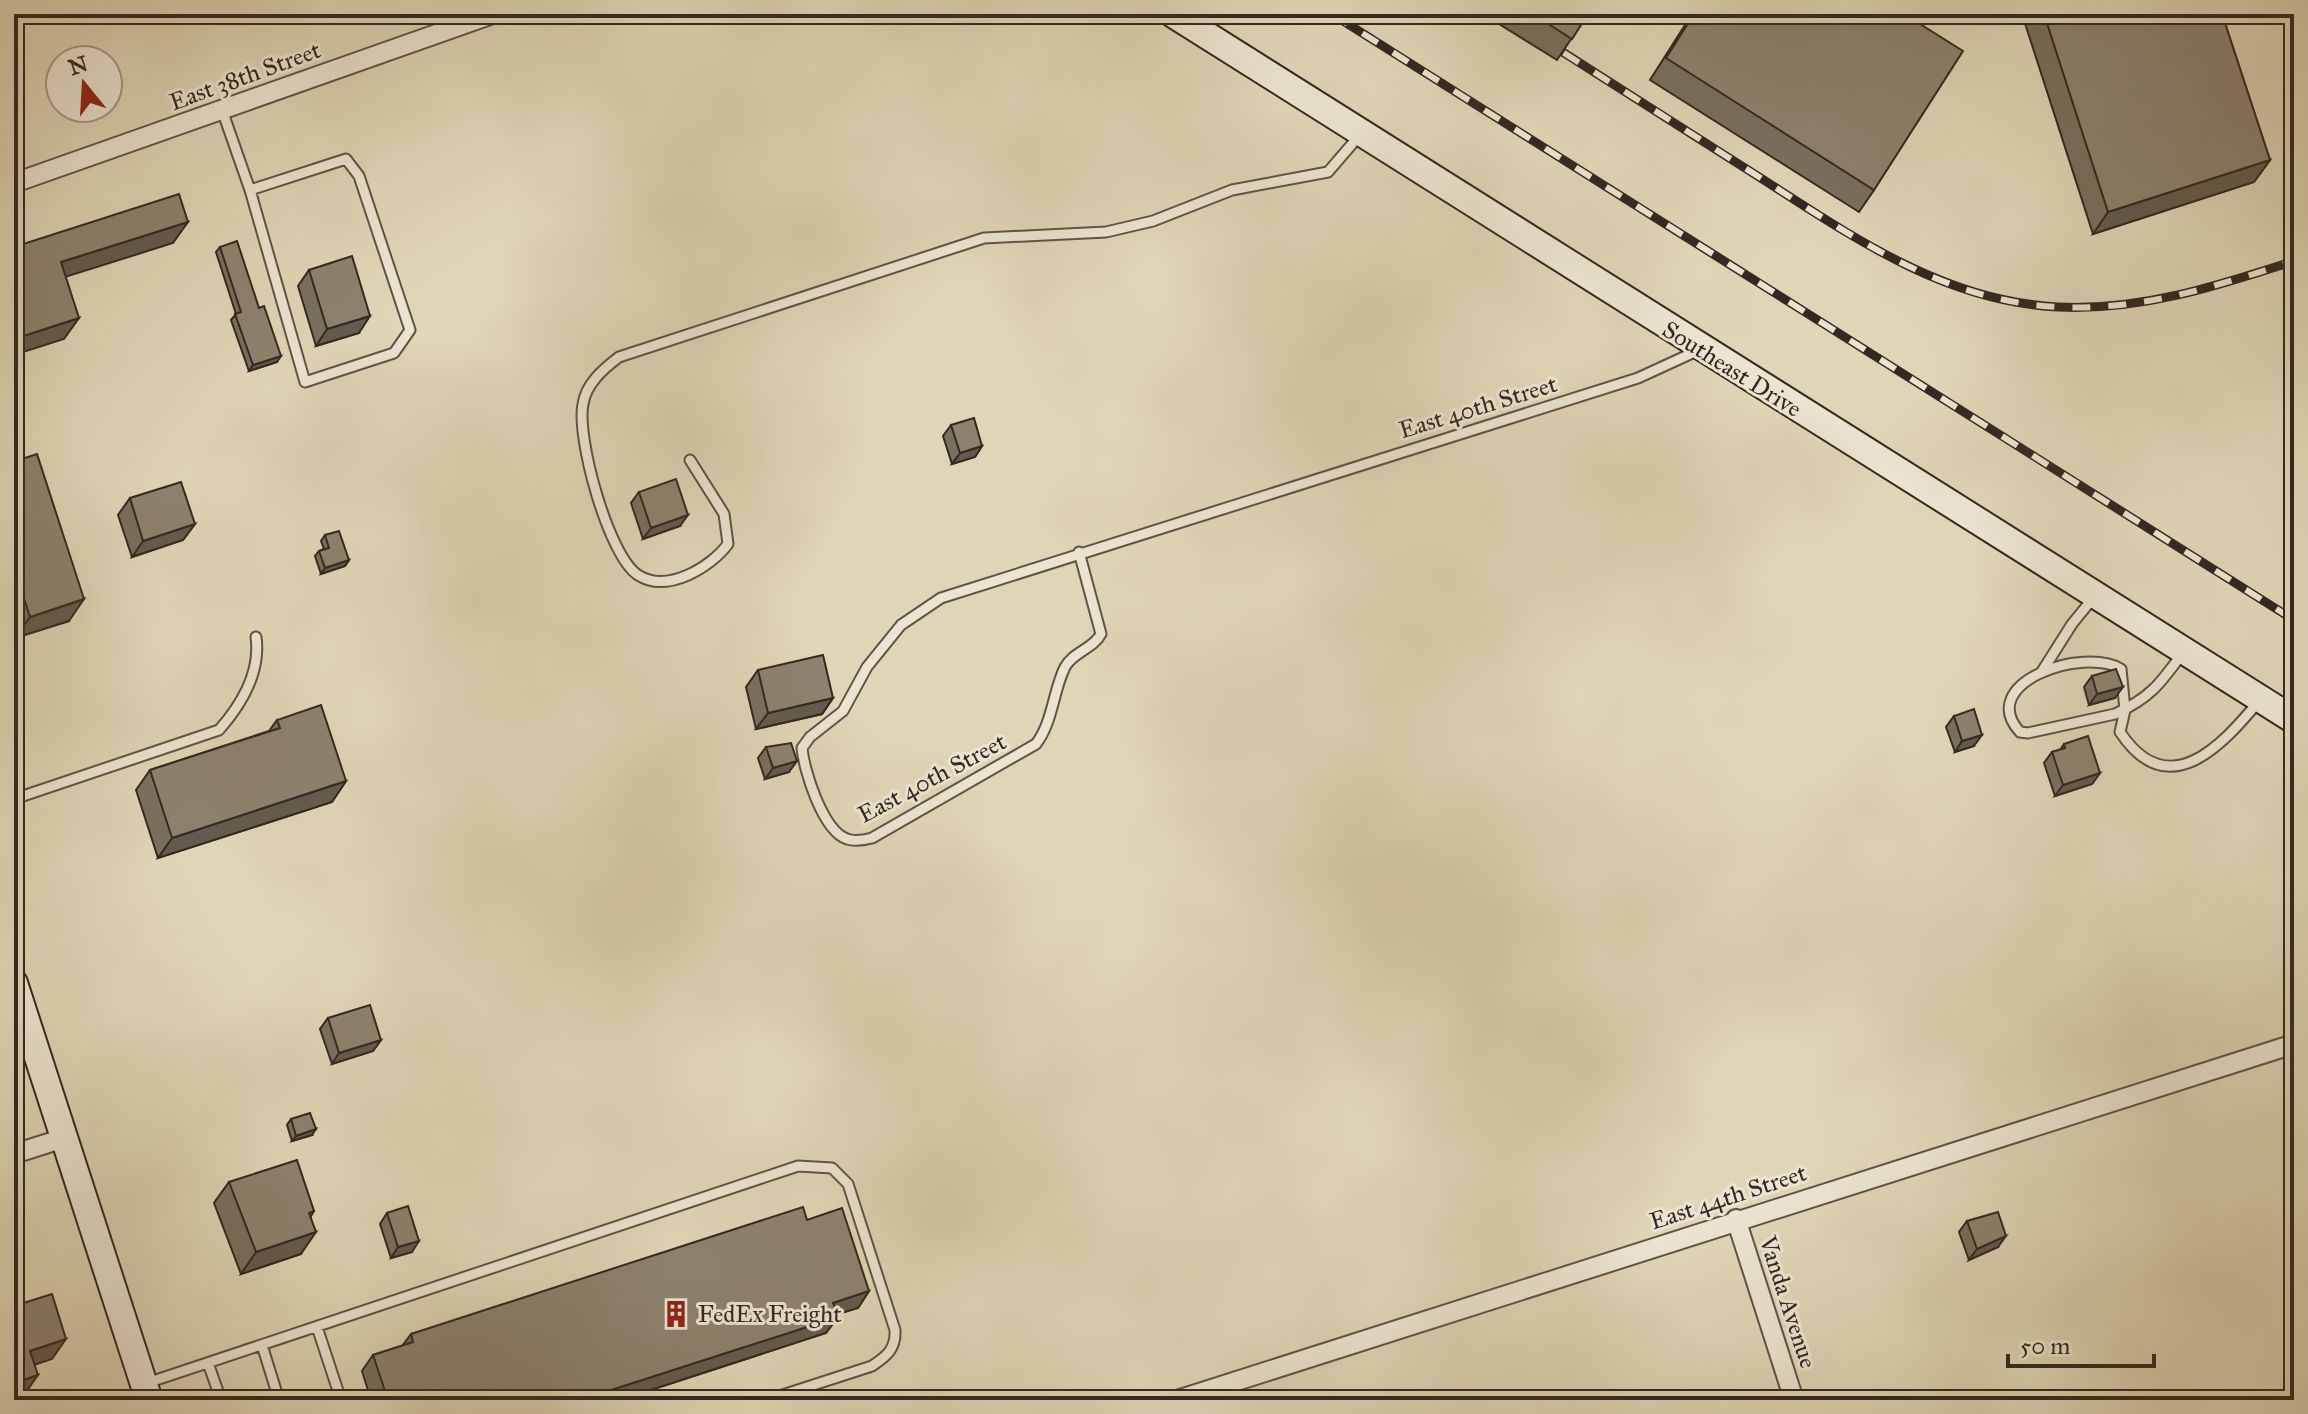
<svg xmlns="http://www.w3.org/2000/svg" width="2308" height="1414" viewBox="0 0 2308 1414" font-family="'IM FELL Great Primer',serif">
<rect width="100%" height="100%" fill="#e0d5b7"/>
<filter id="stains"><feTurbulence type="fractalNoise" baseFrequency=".0025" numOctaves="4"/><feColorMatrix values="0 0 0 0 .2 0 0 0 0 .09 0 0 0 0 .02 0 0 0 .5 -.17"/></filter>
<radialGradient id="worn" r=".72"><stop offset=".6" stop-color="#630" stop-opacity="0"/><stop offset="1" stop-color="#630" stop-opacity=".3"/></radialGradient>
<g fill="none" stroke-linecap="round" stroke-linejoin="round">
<g stroke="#5e5446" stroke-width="13">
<path id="service" d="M 222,110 L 250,190 L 346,159 L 359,176 L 410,330 L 394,353 L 305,382 L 250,190
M 690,460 L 724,514 L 728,544 C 711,567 667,594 638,575 C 609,557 576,438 583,404 C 586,384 603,369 619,357 L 984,238 L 1106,232 L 1153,221 L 1232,190 L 1328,172 L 1359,136
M 1079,552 L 1101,634 C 1093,649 1073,652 1065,667 C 1053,691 1053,722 1036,744 L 872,838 C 864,840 855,842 847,839 C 823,831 804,771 802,748 L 810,737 L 843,711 L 867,667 L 901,625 L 941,598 L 1638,378 L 1699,350
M 2182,654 C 2160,684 2150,698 2115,714 L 2028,733 L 2020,732 C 1975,683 2083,646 2121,669 L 2125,710 L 2120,732 C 2168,804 2221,747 2259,701
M 2041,673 L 2072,624 L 2094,597
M 14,799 L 219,730 C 241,705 261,672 256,637
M 317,1327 L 341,1400
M 262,1345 L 279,1400
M 208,1363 L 221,1400
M 147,1383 L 798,1166 L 832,1168 L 848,1184 L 895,1330 C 896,1349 887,1356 872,1366 L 767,1400"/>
</g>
<g stroke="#5e5446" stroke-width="22">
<path id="minor" d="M 14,183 L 493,14
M 14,1154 L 64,1138
M 1736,1219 L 1794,1400
M 1177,1400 L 2294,1044"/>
</g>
<g stroke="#332921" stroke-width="30">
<path id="secondary" d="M 1173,14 L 2294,720
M 14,983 L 149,1400"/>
</g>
<use href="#service" stroke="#ebe4d0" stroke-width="9"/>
<use href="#minor" stroke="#ebe4d0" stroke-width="18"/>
<use href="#secondary" stroke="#ebe4d0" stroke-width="26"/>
<g stroke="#332921" stroke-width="9">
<path id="rail" d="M 1332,14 L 2294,620
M 1503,14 C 1581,64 1659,113 1737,163 C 1838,226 1935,301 2058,307 C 2141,311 2217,286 2294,261"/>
</g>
<use href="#rail" stroke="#ebe4d0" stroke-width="6" stroke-dasharray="18" stroke-linecap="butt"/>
</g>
<path fill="#79705f" stroke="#332921" stroke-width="2" d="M 1483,14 L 1588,14 L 1557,60 Z
M 1692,14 L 1904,14 L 1874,190 L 1859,212 L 1650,80 Z
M 2022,14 L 2222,14 L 2270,160 L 2254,182 L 2093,234 Z
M 2288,14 L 2294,14 L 2294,32 Z
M 220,247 L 277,362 L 249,371 L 231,320 L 236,314 L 216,252 Z
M 309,270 L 359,333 L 316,346 L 298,286 Z
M 951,425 L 982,446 L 975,457 L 952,464 L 943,436 Z
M 14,453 L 69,621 L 15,638 L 14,636 Z
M 639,492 L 680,526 L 643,539 L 631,503 Z
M 130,498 L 195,524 L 183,540 L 132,557 L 118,515 Z
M 325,535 L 349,560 L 345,566 L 321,574 L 315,556 L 319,551 L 324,549 L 321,541 Z
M 758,670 L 833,698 L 822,714 L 756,729 L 746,687 Z
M 2092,676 L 2115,698 L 2089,705 L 2084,687 Z
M 1954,716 L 1974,746 L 1955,752 L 1946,727 Z
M 277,720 L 346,781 L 332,802 L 158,858 L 136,790 L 150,770 L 269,731 Z
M 2064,744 L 2100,773 L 2092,784 L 2055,796 L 2044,763 L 2052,752 L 2060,750 Z
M 766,747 L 789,772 L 765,779 L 758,758 Z
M 328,1018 L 381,1040 L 373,1051 L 332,1064 L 320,1029 Z
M 291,1119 L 312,1135 L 292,1141 L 287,1125 Z
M 229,1182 L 314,1211 L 311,1216 L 301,1254 L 241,1274 L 214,1203 Z
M 387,1213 L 412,1252 L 391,1258 L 380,1224 Z
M 807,1220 L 869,1291 L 858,1308 L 837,1314 L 838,1317 L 826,1333 L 620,1400 L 371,1400 L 362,1371 L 373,1355 L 402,1346 L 411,1334 Z
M 1967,1221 L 1998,1247 L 1969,1260 L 1959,1232 Z"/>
<path fill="#635b4e" stroke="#332921" stroke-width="2" d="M 2270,160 L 2254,182 L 2093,234 L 2108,212 Z
M 188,222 L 173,243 L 46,283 L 61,262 Z
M 370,316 L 359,333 L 316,346 L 327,329 Z
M 79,318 L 64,339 L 14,355 L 14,339 Z
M 281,356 L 277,362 L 249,371 L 253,365 Z
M 982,446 L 975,457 L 952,464 L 960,453 Z
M 688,515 L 680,526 L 643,539 L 651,528 Z
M 195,524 L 183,540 L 132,557 L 143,541 Z
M 349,560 L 345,566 L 321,574 L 325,568 Z
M 84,599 L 69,621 L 15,638 L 30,617 Z
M 2123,687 L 2115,698 L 2089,705 L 2097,694 Z
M 833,698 L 822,714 L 756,729 L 768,713 Z
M 1982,735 L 1974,746 L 1955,752 L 1962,741 Z
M 797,761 L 789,772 L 765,779 L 773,768 Z
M 2100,773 L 2092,784 L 2055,796 L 2063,785 Z
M 346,781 L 332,802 L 158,858 L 172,838 Z
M 381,1040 L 373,1051 L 332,1064 L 339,1053 Z
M 316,1129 L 312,1135 L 292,1141 L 296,1136 Z
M 316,1232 L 301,1254 L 241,1274 L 256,1252 Z
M 2006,1236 L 1998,1247 L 1969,1260 L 1977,1249 Z
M 419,1241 L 412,1252 L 391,1258 L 398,1247 Z
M 869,1291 L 858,1308 L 822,1319 L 833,1303 Z
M 838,1317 L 826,1333 L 620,1400 L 580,1400 Z
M 66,1339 L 52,1359 L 16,1371 L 30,1351 Z
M 38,1375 L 24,1395 L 14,1398 L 14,1383 Z"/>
<path fill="#8d826f" stroke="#332921" stroke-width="2" d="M 1533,14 L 1588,14 L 1572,39 Z
M 1694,14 L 1904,14 L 1963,51 L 1874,190 L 1666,58 Z
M 2044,14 L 2222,14 L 2270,160 L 2108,212 Z
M 179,194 L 188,222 L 61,262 L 79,318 L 14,339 L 14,247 Z
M 237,241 L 259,308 L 264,306 L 281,356 L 253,365 L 235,314 L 241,312 L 220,247 Z
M 352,256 L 370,316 L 327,329 L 309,270 Z
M 974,418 L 982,446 L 960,453 L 951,425 Z
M 19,451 L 22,459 L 37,454 L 84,599 L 30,617 L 14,567 L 14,453 Z
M 676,479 L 688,515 L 651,528 L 639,492 Z
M 181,482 L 195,524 L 143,541 L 130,498 Z
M 339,531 L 349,560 L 325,568 L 319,551 L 329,548 L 325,535 Z
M 823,655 L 833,698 L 768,713 L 758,670 Z
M 2116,669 L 2123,687 L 2097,694 L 2092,676 Z
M 321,705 L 346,781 L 172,838 L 150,770 L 280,728 L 277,720 Z
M 1974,709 L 1982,735 L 1962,741 L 1954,716 Z
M 2088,736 L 2100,773 L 2063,785 L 2052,752 L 2065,748 L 2064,744 Z
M 791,743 L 797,761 L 773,768 L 766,747 Z
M 370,1005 L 381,1040 L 339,1053 L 328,1018 Z
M 310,1113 L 316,1129 L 296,1136 L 291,1119 Z
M 297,1160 L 314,1211 L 309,1213 L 316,1232 L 256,1252 L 229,1182 Z
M 408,1206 L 419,1241 L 398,1247 L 387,1213 Z
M 803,1207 L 807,1220 L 842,1208 L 869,1291 L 833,1303 L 838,1317 L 580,1400 L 388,1400 L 373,1355 L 413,1342 L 411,1334 Z
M 1998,1212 L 2006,1236 L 1977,1249 L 1967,1221 Z
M 52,1294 L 66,1339 L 30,1351 L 38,1375 L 14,1383 L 14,1306 Z"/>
<defs>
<g id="building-bare" transform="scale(2.16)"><path d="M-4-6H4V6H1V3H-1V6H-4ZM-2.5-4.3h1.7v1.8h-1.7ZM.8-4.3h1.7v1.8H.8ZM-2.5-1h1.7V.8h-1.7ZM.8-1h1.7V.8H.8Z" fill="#8f2418" stroke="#ebe4d0" stroke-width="2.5" paint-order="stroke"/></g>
</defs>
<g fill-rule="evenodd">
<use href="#building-bare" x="676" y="1314"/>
</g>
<g text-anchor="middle" stroke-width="6" stroke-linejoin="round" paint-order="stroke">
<g font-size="24" fill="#332921" stroke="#ebe4d0">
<text transform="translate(245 76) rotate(-20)" y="8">East 38th Street</text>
<text transform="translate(1732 369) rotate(32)" y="8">Southeast Drive</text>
<text transform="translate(1478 407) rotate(-17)" y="8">East 40th Street</text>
<text transform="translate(932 778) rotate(-28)" y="8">East 40th Street</text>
<text transform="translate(1728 1197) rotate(-18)" y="8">East 44th Street</text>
<text transform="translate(1788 1302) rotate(72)" y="8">Vanda Avenue</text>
</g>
<g font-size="24" fill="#332921" stroke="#ebe4d0" text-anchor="start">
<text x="698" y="1322">FedEx Freight</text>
</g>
</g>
<rect width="2308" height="1414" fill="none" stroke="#e0d5b7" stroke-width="48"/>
<rect x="16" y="16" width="2276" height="1382" fill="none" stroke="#332921" stroke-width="4"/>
<rect x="24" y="24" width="2260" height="1366" fill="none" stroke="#332921" stroke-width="2"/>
<g transform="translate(84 84) rotate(342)"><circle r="38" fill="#ebe4d0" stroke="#a1998a" stroke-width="2"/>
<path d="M0-6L14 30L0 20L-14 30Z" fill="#8f2418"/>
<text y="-12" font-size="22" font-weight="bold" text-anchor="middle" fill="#332921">N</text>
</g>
<path d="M2008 1354v12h146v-12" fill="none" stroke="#332921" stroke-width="4"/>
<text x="2020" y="1354" font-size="24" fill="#332921" stroke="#ebe4d0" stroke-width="6" paint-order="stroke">50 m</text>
<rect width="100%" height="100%" filter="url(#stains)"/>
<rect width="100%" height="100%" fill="url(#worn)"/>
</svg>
